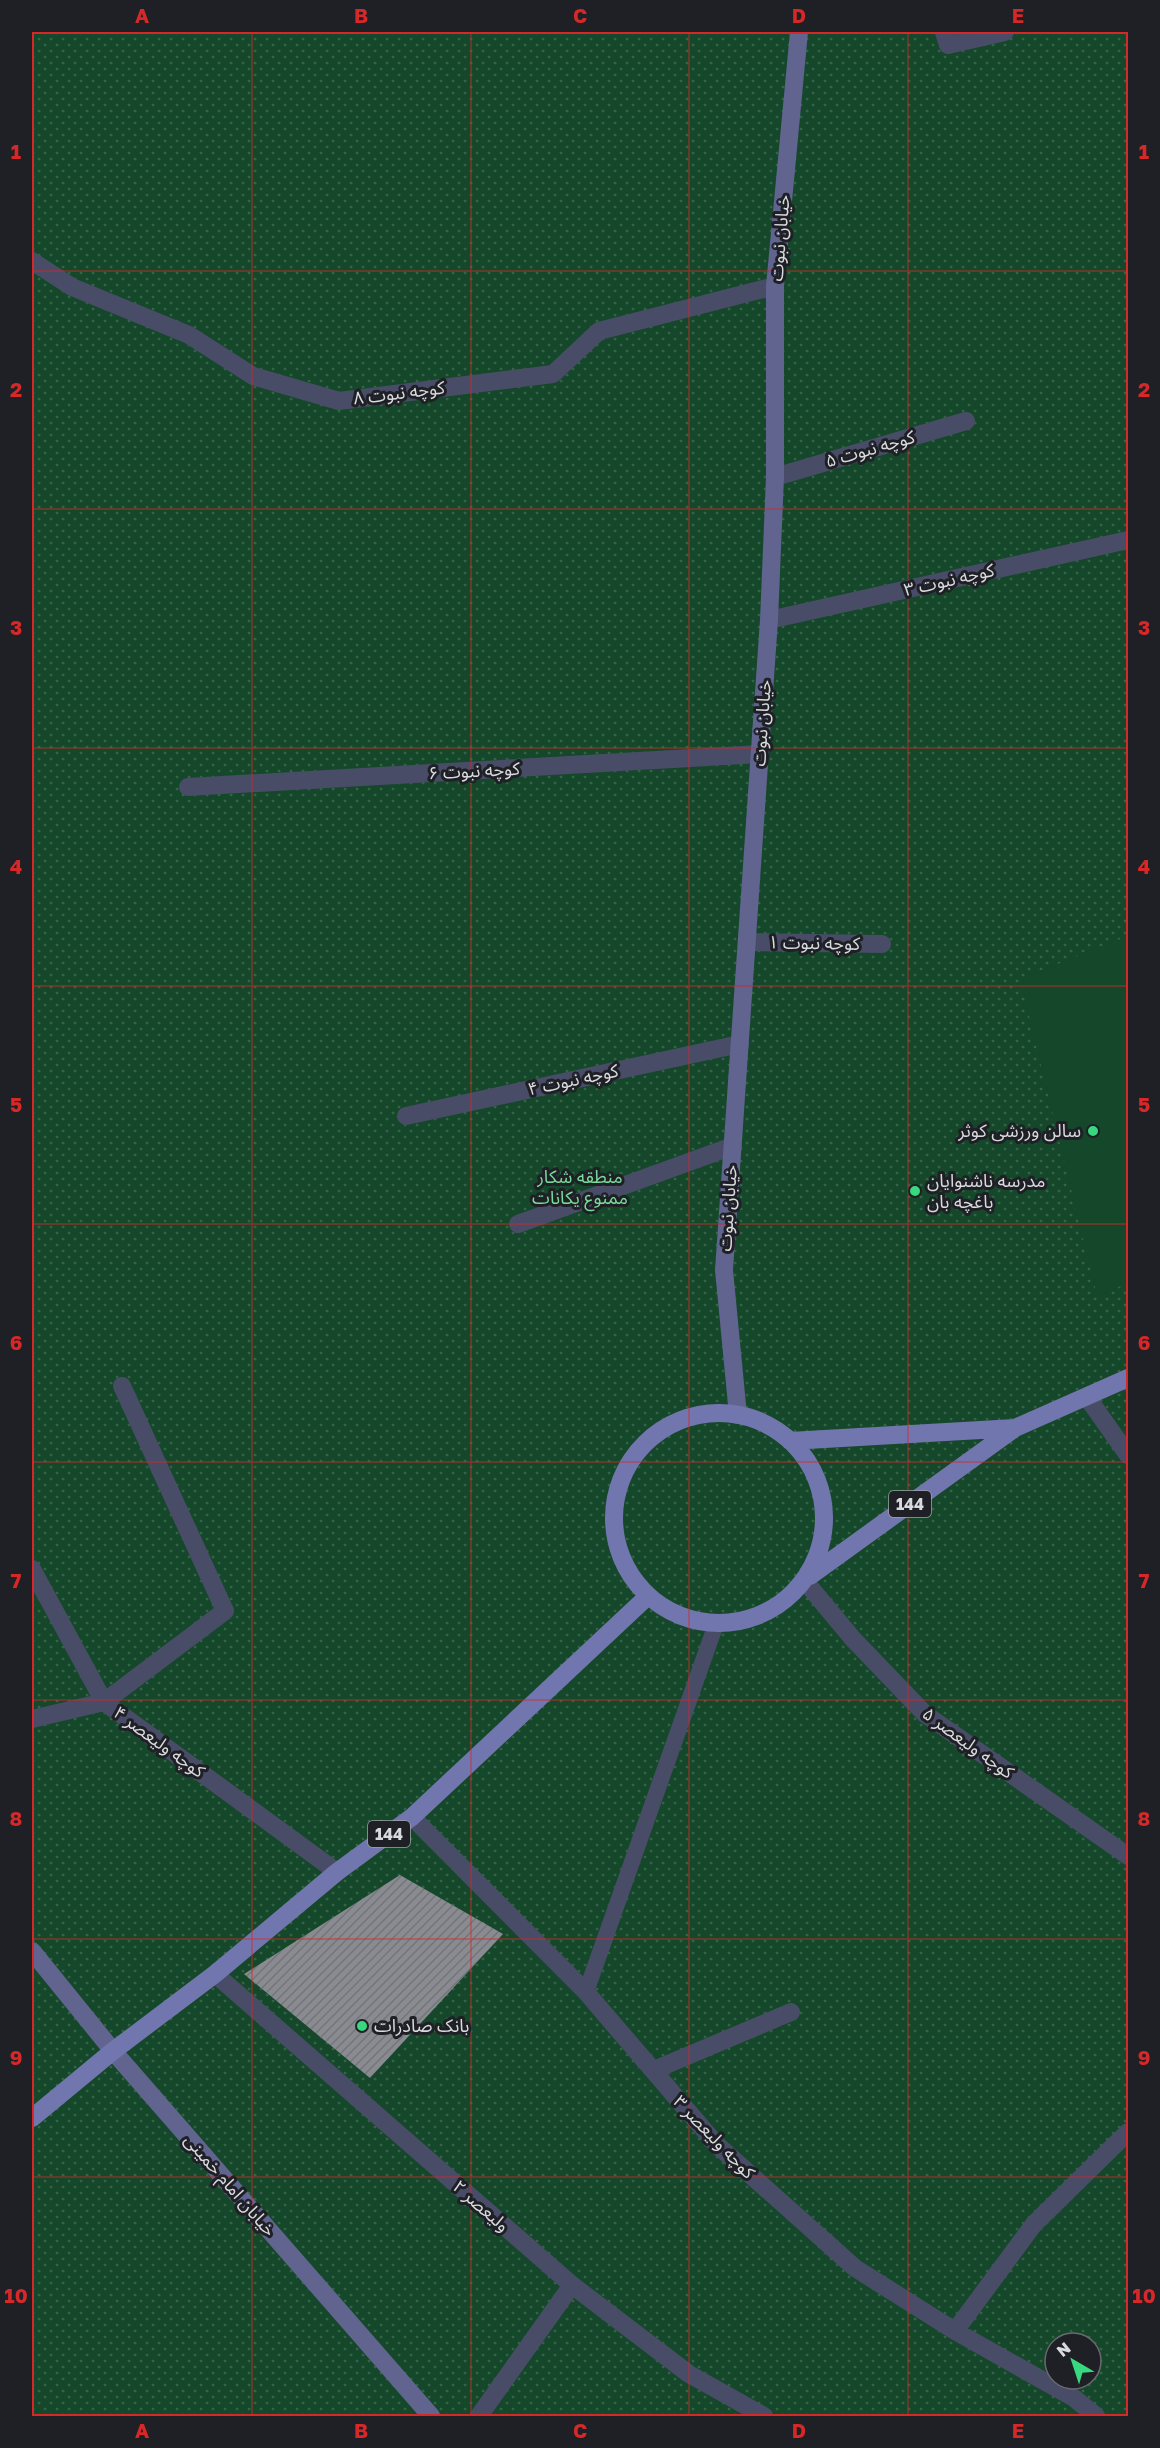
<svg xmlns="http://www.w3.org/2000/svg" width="1160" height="2448" viewBox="0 0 1160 2448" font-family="'Golos Text','Noto Sans Arabic',sans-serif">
<defs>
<pattern id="grass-dots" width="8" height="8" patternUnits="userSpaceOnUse" patternTransform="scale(1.5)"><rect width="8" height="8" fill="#15482a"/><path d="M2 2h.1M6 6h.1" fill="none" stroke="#366248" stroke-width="1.8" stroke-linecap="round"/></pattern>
<pattern id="building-hatch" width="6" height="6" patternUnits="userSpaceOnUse" patternTransform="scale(1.5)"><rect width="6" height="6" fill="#8a8b91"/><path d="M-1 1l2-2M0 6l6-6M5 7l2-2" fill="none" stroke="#74757a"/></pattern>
</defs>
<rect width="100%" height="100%" fill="#1f2025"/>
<path fill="url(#grass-dots)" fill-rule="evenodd" d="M 32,32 L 1128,32 L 1128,2416 L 32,2416 ZM 1055,2343 L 1091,2343 L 1091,2379 L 1055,2379 Z"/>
<path fill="#15482a" d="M 1128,936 L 1128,1283 L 1097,1296 L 1020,979 Z"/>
<path fill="url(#building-hatch)" d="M 400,1875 L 503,1934 L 370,2078 L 244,1974 Z"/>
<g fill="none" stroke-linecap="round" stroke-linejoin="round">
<path stroke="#494c67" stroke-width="16" d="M 586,1992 L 716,1624"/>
<path stroke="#494c67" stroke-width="18" d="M 944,32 L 948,45 L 1005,32
M 32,261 L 72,287 L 189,335 L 253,376 L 339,401 L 553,374 L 599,331 L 775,286
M 775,477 L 966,421
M 769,620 L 1128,540
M 188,787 L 760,754
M 747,942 L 882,944
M 406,1116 L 740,1044
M 518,1224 L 733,1146
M 1087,1397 L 1128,1455
M 32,1569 L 104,1702 L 337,1872
M 804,1580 L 853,1639 L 925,1714 L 1128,1856
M 32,1719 L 104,1702 L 225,1611 L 122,1386
M 412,1817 L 586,1992 L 716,2144 L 855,2268 L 955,2331 L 1074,2398 L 1096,2416
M 215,1974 L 572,2285 L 689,2374 L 764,2416
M 654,2070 L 791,2012
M 955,2331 L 1034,2224 L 1128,2132
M 479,2416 L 572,2285"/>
<path stroke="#60648f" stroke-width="18" d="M 738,1415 L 724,1270 L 769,620 L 775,477 L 775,286 L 799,32
M 32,1951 L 113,2051 L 431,2416"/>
<path stroke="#7276ae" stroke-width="18" d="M614 1518a105 105 0 1 1 210 0a105 105 0 1 1-210 0Z
M 790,1441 L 1015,1428
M 810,1576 L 1015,1428 L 1128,1378
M 32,2118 L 113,2051 L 215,1974 L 337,1872 L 412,1817 L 647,1597"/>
</g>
<path fill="none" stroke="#d62828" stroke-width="1.5" stroke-opacity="0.55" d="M 252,32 L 252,2416M 471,32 L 471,2416M 689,32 L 689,2416M 908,32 L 908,2416M 32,271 L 1128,271M 32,509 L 1128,509M 32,748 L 1128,748M 32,986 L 1128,986M 32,1224 L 1128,1224M 32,1462 L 1128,1462M 32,1700 L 1128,1700M 32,1939 L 1128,1939M 32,2177 L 1128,2177"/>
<g fill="#38d880" stroke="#1f2025" stroke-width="2">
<circle cx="1093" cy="1131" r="6"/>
<circle cx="915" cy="1191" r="6"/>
<circle cx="362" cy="2026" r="6"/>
</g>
<g text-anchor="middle" stroke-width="6" stroke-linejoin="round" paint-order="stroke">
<g fill="#1f2025" stroke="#a1a2a6" stroke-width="1.5">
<rect x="889" y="1491" width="42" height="26" rx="4.5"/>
<rect x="368" y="1821" width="42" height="26" rx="4.5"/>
</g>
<g font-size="16" font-weight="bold" fill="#d9dade">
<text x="910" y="1510">144</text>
<text x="389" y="1840">144</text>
</g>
<g font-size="18" fill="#d9dade" stroke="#1f2025">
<text transform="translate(780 238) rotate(-85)" y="6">خیابان نبوت</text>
<text transform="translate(399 393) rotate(-7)" y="6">کوچه نبوت ۸</text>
<text transform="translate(870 449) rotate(-16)" y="6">کوچه نبوت ۵</text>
<text transform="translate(949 580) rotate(-13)" y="6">کوچه نبوت ۳</text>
<text transform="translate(762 723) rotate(-86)" y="6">خیابان نبوت</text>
<text transform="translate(474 771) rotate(-3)" y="6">کوچه نبوت ۶</text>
<text transform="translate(814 943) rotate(1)" y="6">کوچه نبوت ۱</text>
<text transform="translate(573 1080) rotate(-12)" y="6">کوچه نبوت ۴</text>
<text transform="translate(728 1208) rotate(-86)" y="6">خیابان نبوت</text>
<text transform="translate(159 1742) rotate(36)" y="6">کوچه ولیعصر ۴</text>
<text transform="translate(968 1743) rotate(36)" y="6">کوچه ولیعصر ۵</text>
<text transform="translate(714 2137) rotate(46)" y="6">کوچه ولیعصر ۳</text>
<text transform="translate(230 2185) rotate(49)" y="6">خیابان امام خمینی</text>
<text transform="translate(481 2206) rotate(41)" y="6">ولیعصر ۲</text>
</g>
<g font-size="18" fill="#d9dade" stroke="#1f2025" text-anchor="start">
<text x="1081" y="1137" text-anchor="end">سالن ورزشی کوثر</text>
<text x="927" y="1187">مدرسه ناشنوایان<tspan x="927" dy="21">باغچه بان</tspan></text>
<text x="374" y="2032">بانک صادرات</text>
</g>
<g font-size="18" fill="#79db9b" stroke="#1f2025">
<text x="580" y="1183">منطقه شکار<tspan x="580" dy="21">ممنوع یکانات</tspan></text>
</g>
</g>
<rect width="1160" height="2448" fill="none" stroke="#1f2025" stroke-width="66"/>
<g transform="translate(1073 2361) rotate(321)"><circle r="28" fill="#1f2025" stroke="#696a6f" stroke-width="1.5"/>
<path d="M0-4.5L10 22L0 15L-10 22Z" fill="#38d880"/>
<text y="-9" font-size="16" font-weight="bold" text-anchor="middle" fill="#d9dade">N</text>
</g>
<rect x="33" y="33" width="1094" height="2382" fill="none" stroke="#d62828" stroke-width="2"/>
<g font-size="20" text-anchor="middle" font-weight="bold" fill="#d62828">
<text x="142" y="23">A</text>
<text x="361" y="23">B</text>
<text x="580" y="23">C</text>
<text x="799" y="23">D</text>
<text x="1018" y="23">E</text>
<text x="16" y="159">1</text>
<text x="1144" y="159">1</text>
<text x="16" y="397">2</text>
<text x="1144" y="397">2</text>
<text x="16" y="635">3</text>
<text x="1144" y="635">3</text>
<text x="16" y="874">4</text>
<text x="1144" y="874">4</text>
<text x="16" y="1112">5</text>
<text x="1144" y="1112">5</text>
<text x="16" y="1350">6</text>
<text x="1144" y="1350">6</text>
<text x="16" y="1588">7</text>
<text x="1144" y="1588">7</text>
<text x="16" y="1826">8</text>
<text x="1144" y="1826">8</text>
<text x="16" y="2065">9</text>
<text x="1144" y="2065">9</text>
<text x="16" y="2303">10</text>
<text x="1144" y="2303">10</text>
<text x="142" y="2438">A</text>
<text x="361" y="2438">B</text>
<text x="580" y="2438">C</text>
<text x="799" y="2438">D</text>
<text x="1018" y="2438">E</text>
</g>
</svg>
